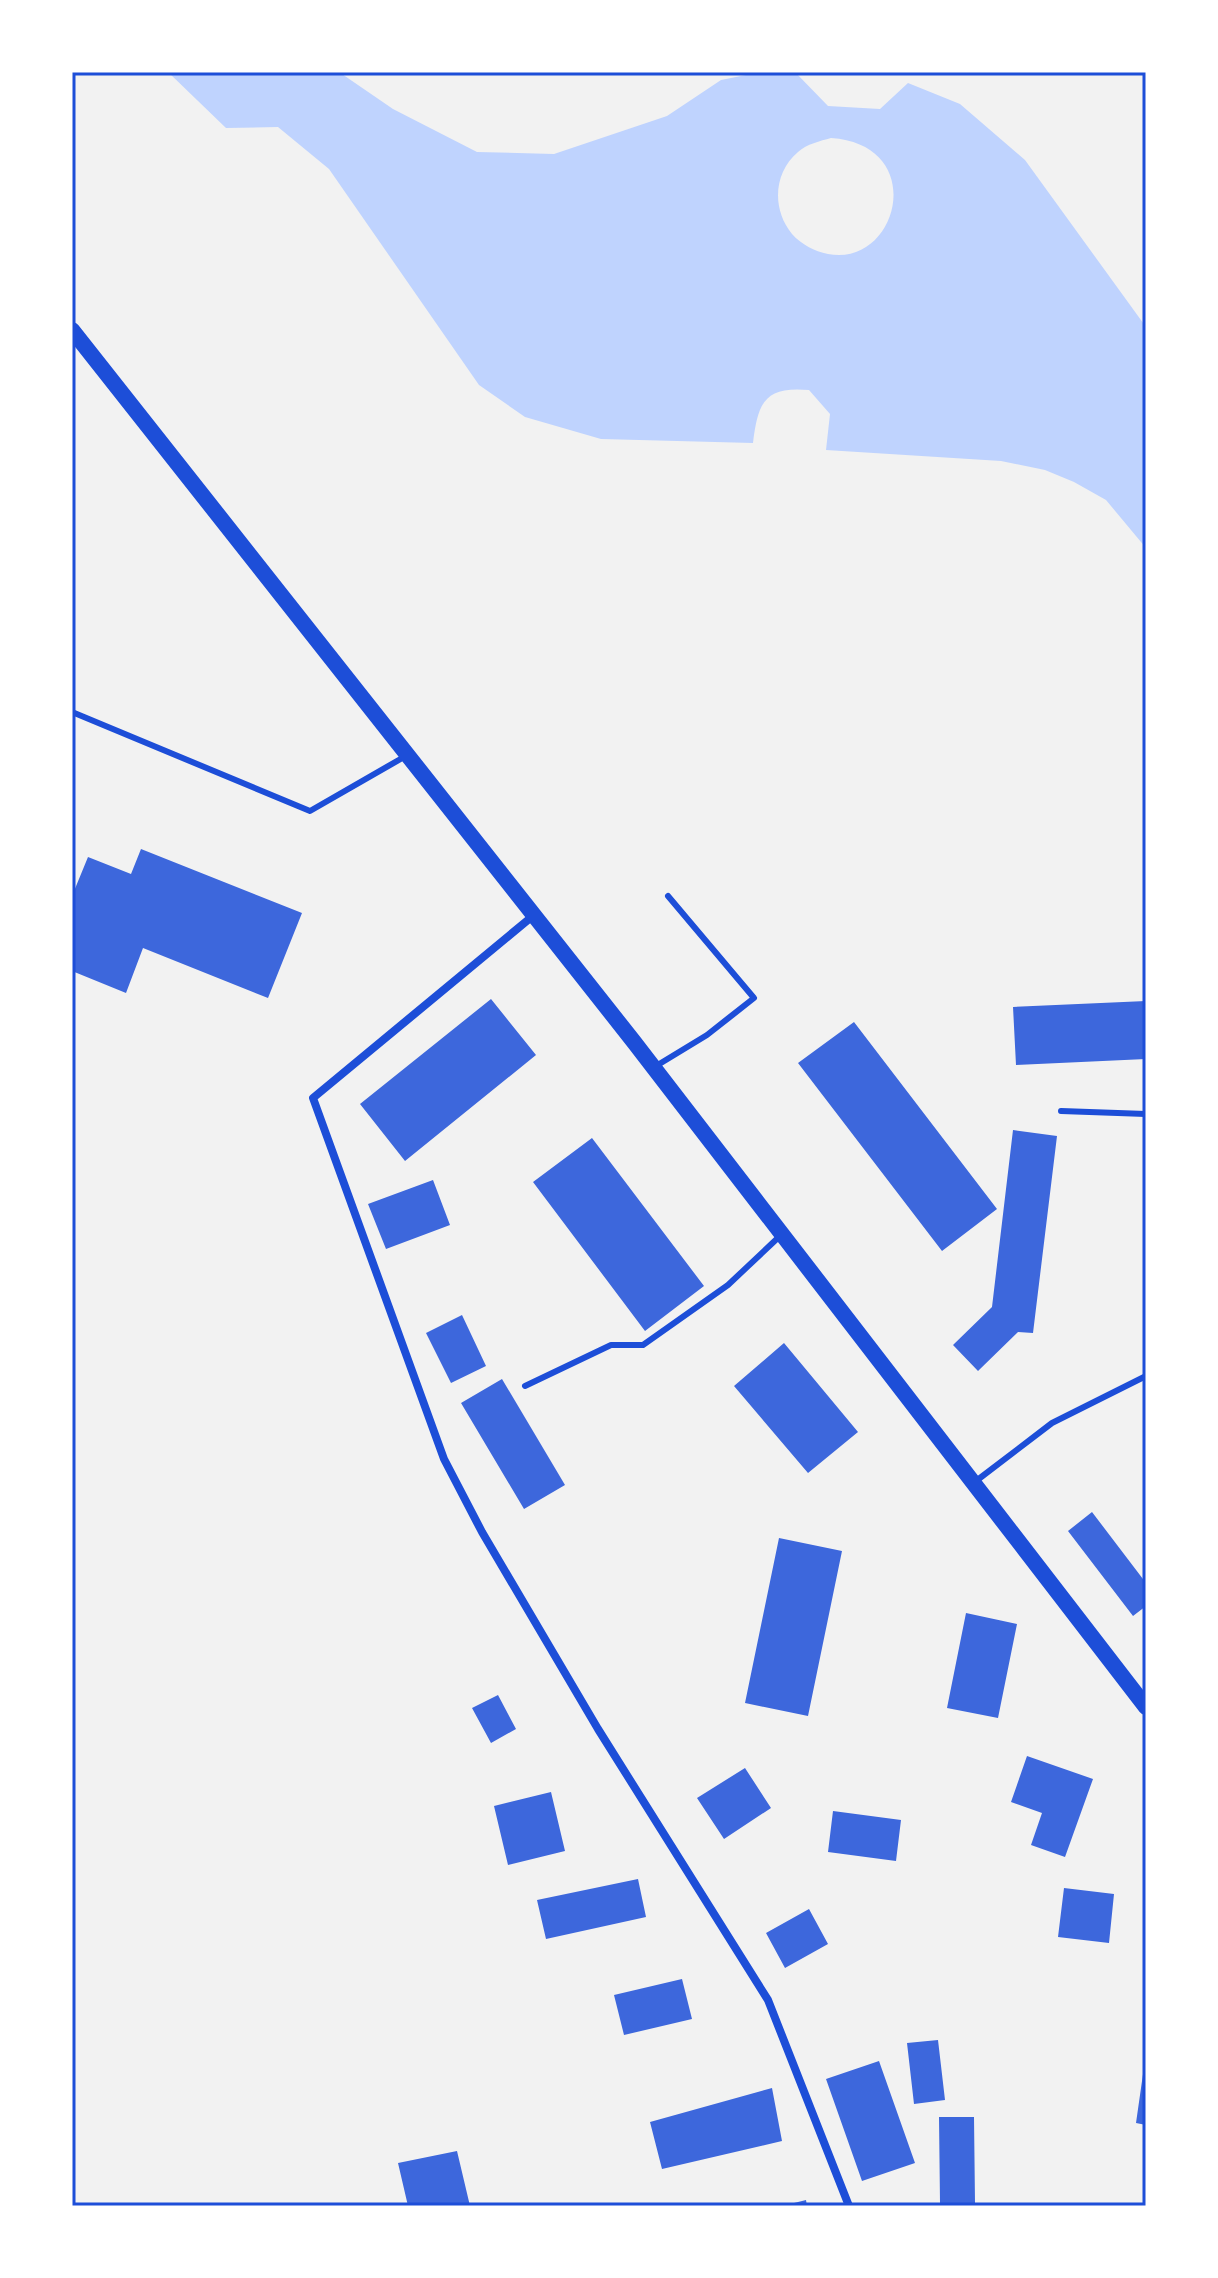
<svg xmlns="http://www.w3.org/2000/svg" width="1218" height="2278" viewBox="0 0 1218 2278" font-family="'Exo 2',sans-serif">
<rect width="100%" height="100%" fill="#f2f2f2"/>
<path fill="#bfd3fe" fill-rule="evenodd" d="M 168,72 L 339,72 L 393,109 L 477,152 L 554,154 L 667,116 L 721,80 L 761,72 L 795,72 L 828,106 L 880,109 L 908,83 L 960,104 L 1025,160 L 1146,327 L 1146,548 L 1106,500 L 1074,482 L 1045,470 L 1001,461 L 826,450 L 830,414 L 809,390 C 764,386 758,403 753,443 L 601,439 L 525,417 L 479,385 L 329,169 L 278,127 L 226,128 ZM 831,138 C 930,145 898,268 828,254 C 814,251 802,245 792,234 C 772,210 773,173 798,152 C 807,144 820,141 831,138 Z"/>
<path fill="#3d67dc" d="M 141,849 L 302,913 L 268,998 L 143,948 L 126,993 L 72,971 L 72,896 L 88,857 L 131,874 Z
M 491,999 L 536,1055 L 405,1161 L 360,1104 Z
M 1146,1001 L 1146,1059 L 1016,1065 L 1013,1007 Z
M 854,1022 L 997,1209 L 942,1251 L 798,1063 Z
M 1013,1130 L 1057,1136 L 1033,1333 L 1018,1332 L 978,1371 L 953,1345 L 992,1307 Z
M 592,1138 L 704,1286 L 645,1331 L 533,1182 Z
M 433,1180 L 450,1225 L 386,1249 L 368,1204 Z
M 462,1315 L 486,1366 L 451,1383 L 426,1333 Z
M 784,1343 L 858,1432 L 808,1473 L 734,1386 Z
M 502,1379 L 565,1485 L 524,1509 L 461,1403 Z
M 1092,1512 L 1146,1583 L 1146,1606 L 1133,1616 L 1068,1531 Z
M 779,1538 L 842,1551 L 808,1716 L 745,1703 Z
M 966,1613 L 1017,1624 L 998,1718 L 947,1708 Z
M 498,1695 L 516,1729 L 491,1743 L 472,1708 Z
M 1027,1756 L 1093,1779 L 1065,1857 L 1031,1845 L 1042,1813 L 1011,1802 Z
M 745,1768 L 771,1808 L 724,1839 L 697,1798 Z
M 551,1792 L 565,1851 L 508,1865 L 494,1806 Z
M 833,1811 L 901,1820 L 896,1861 L 828,1852 Z
M 638,1879 L 646,1917 L 546,1939 L 537,1900 Z
M 1064,1888 L 1114,1894 L 1109,1943 L 1058,1937 Z
M 809,1909 L 828,1944 L 785,1968 L 766,1933 Z
M 682,1979 L 692,2019 L 624,2035 L 614,1995 Z
M 938,2040 L 945,2100 L 914,2104 L 907,2043 Z
M 879,2061 L 915,2163 L 862,2181 L 826,2079 Z
M 1144,2067 L 1146,2067 L 1146,2125 L 1136,2123 Z
M 772,2088 L 782,2141 L 662,2169 L 650,2122 Z
M 939,2117 L 974,2117 L 975,2203 L 940,2203 Z
M 457,2151 L 470,2206 L 408,2206 L 398,2163 Z
M 806,2200 L 807,2206 L 786,2206 L 786,2205 Z"/>
<g fill="none" stroke-linecap="round" stroke-linejoin="round">
<path stroke="#1d4ed8" stroke-width="6" d="M 72,712 L 310,811 L 404,757
M 656,1066 L 707,1035 L 754,998 L 668,896
M 1061,1111 L 1146,1114
M 525,1386 L 611,1345 L 643,1345 L 728,1285 L 781,1235
M 976,1481 L 1052,1423 L 1146,1376"/>
<path stroke="#1d4ed8" stroke-width="8" d="M 534,915 L 313,1098 L 444,1459 L 482,1532 L 598,1729 L 768,2000 L 849,2206"/>
<path stroke="#1d4ed8" stroke-width="16" d="M 72,330 L 634,1042 L 1146,1707"/>
</g>
<rect width="1218" height="2278" fill="none" stroke="#ffffff" stroke-width="148"/>
<rect x="74" y="74" width="1070" height="2130" fill="none" stroke="#1d4ed8" stroke-width="3"/>
</svg>
